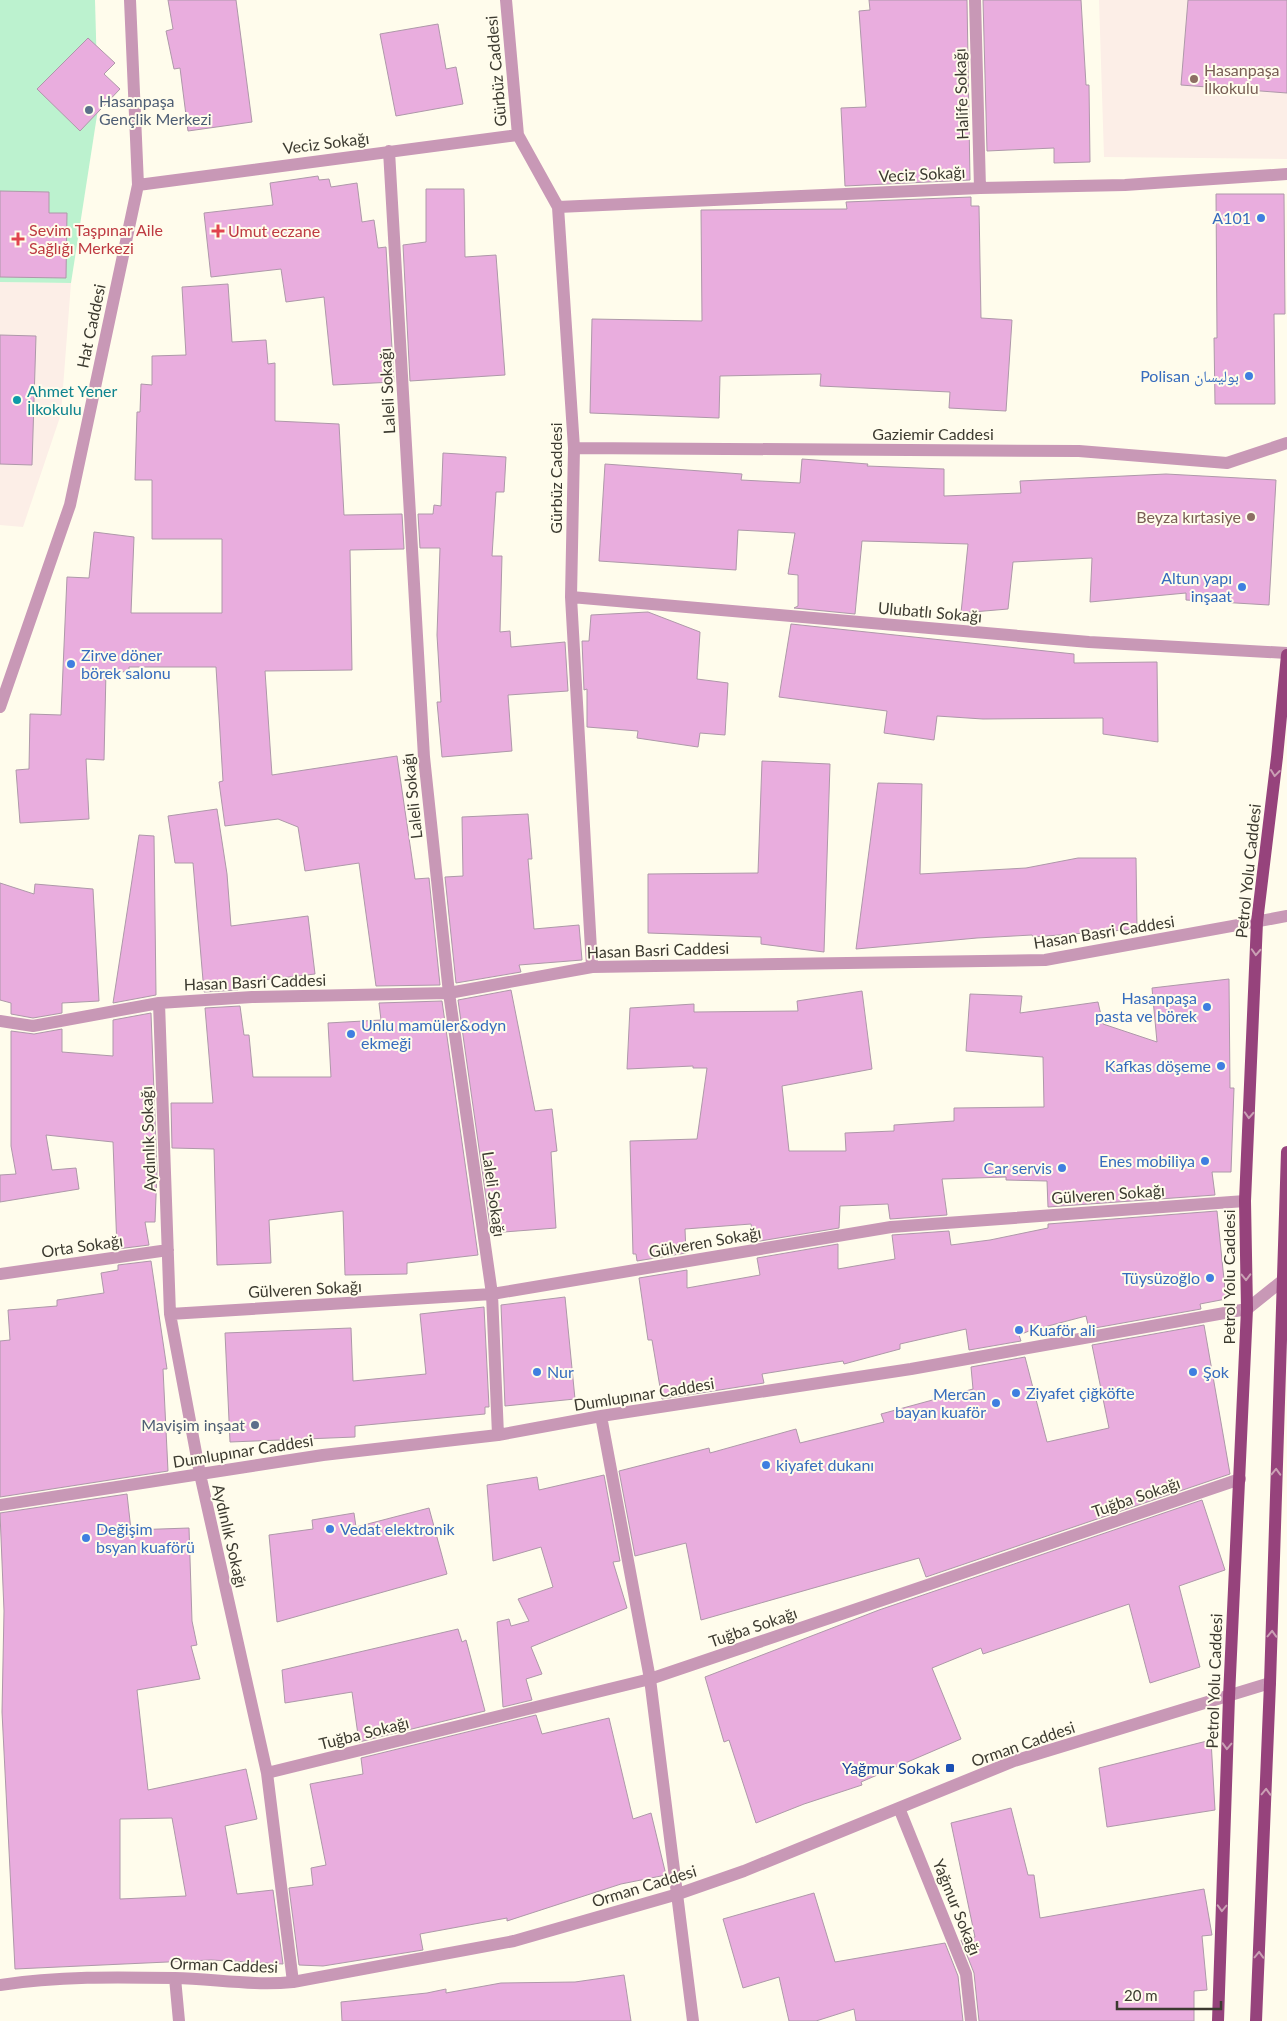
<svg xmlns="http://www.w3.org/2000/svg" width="1287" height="2021" viewBox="0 0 1287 2021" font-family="Lato,'Noto Naskh Arabic',sans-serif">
<rect width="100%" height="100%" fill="#fffcec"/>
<path fill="#fceee7" d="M 1099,0 L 1287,0 L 1287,159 L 1104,157 Z
M 0,282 L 71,283 L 61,414 L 23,527 L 0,525 Z"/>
<path fill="#bcf2cf" d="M 0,0 L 95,0 L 98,109 L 71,283 L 0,282 Z"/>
<path fill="#e9adde" stroke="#ae98a9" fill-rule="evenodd" d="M 168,0 L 236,0 L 252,122 L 188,131 L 180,68 L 174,69 L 166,31 L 173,29 Z
M 869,0 L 967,0 L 970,180 L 845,186 L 841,108 L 866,107 L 859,11 L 870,10 Z
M 983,0 L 1081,0 L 1086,85 L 1089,85 L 1090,162 L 1054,163 L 1054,148 L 987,151 Z
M 1188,0 L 1287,0 L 1287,93 L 1181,85 Z
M 438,24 L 446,69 L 456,67 L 463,104 L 396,116 L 380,34 Z
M 88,38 L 115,63 L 104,74 L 120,89 L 80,131 L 37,89 Z
M 318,176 L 319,180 L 329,179 L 331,187 L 357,183 L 362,222 L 374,220 L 378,248 L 386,247 L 394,382 L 333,385 L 324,297 L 286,302 L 281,269 L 211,277 L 204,213 L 273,205 L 270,183 Z
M 426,189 L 464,189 L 465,257 L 496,255 L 505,375 L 410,381 L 403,245 L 426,242 Z
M 0,191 L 49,192 L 49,213 L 67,213 L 66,278 L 0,277 Z
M 1216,194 L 1284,194 L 1285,314 L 1274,314 L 1275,404 L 1215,404 L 1214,338 L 1217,338 Z
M 971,197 L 971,206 L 979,206 L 981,318 L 1012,320 L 1006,411 L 949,408 L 950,392 L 820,386 L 821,374 L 720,376 L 719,418 L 590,413 L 592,319 L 702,321 L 701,210 L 847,209 L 846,202 Z
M 228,284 L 232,342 L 266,340 L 268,364 L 275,363 L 275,421 L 339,424 L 344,515 L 402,514 L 404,549 L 350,550 L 352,670 L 265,671 L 272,775 L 397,756 L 415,879 L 429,878 L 440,985 L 376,986 L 359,863 L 305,871 L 298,827 L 278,819 L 225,826 L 219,782 L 223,781 L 216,667 L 129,667 L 129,672 L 106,671 L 104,760 L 86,759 L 89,819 L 20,823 L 16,770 L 29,769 L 30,714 L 61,715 L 67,577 L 89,578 L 94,532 L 134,537 L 131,613 L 222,613 L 222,539 L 152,539 L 152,480 L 135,480 L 137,412 L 140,412 L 141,384 L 152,385 L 152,356 L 186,355 L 182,287 Z
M 0,335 L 36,336 L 32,465 L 0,464 Z
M 443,453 L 506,457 L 504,492 L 496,492 L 492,556 L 502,556 L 500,632 L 510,631 L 511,647 L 565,642 L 568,691 L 508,695 L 512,751 L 442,757 L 437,702 L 441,702 L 437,635 L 440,548 L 420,548 L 418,514 L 433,514 L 434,505 L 441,506 Z
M 802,459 L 868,464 L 867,466 L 944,469 L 944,496 L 1021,493 L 1020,481 L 1166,474 L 1276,480 L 1269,605 L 1186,600 L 1186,593 L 1090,602 L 1092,558 L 1013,562 L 1008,609 L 961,613 L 968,544 L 862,541 L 855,614 L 794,608 L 798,606 L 798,575 L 788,574 L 795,533 L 738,530 L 736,570 L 599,561 L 605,464 L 742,474 L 741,480 L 800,483 Z
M 648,612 L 700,632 L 697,679 L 728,683 L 725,735 L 700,733 L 698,747 L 637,738 L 638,731 L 587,727 L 587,689 L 584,690 L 582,641 L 589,641 L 591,615 Z
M 791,624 L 1074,654 L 1074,663 L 1157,662 L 1158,742 L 1103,734 L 1103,718 L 983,719 L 937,716 L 934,740 L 884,733 L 887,711 L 779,697 Z
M 762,761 L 830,764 L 824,952 L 761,944 L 761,937 L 648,933 L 648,874 L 758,873 Z
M 878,783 L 922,784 L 920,874 L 1026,868 L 1078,858 L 1136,858 L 1137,929 L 1033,937 L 1032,935 L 977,938 L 856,949 Z
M 217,809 L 227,874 L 231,926 L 308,916 L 315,974 L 237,983 L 238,990 L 204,992 L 193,863 L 175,863 L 168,816 Z
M 528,814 L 532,859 L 528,859 L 534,929 L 579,925 L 582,960 L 519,965 L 521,972 L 456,983 L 445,877 L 463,876 L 462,817 Z
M 139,835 L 154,836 L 156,995 L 113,1003 Z
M 0,883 L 34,894 L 35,884 L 93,889 L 99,1001 L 62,1003 L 62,1013 L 33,1018 L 11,1014 L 11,1003 L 0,1000 Z
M 1229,979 L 1230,1088 L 1234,1088 L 1231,1172 L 1212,1172 L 1215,1195 L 1048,1207 L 1047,1181 L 1006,1180 L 1006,1177 L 942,1179 L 947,1215 L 890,1219 L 888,1204 L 840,1206 L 839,1228 L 754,1242 L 751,1224 L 685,1229 L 686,1253 L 637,1261 L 636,1254 L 633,1254 L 630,1141 L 697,1139 L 707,1068 L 693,1068 L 693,1066 L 627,1069 L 630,1008 L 694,1004 L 694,1012 L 798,1011 L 797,1001 L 862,991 L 872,1069 L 782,1086 L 789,1151 L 846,1151 L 845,1133 L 894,1131 L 894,1125 L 954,1121 L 954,1108 L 1044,1107 L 1043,1057 L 966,1051 L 970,994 L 1022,996 L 1020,1013 L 1098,1002 L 1103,1024 L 1157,1042 L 1152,988 Z
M 511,990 L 535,1111 L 552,1109 L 557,1151 L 551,1152 L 556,1228 L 491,1233 L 458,1000 Z
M 442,1001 L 478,1255 L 407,1263 L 407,1274 L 345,1275 L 343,1211 L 269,1220 L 271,1263 L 217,1265 L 214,1149 L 172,1148 L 171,1103 L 213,1103 L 205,1008 L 240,1006 L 244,1035 L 249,1035 L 253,1077 L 331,1077 L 328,1023 L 381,1020 L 379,1003 Z
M 151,1013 L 157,1171 L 155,1222 L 145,1222 L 149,1245 L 117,1249 L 113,1142 L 46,1135 L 52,1170 L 76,1168 L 79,1189 L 0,1202 L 0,1175 L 16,1174 L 11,1146 L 11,1031 L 34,1034 L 62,1029 L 62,1052 L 113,1056 L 113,1020 Z
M 1217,1211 L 1226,1299 L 1200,1304 L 1201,1309 L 1089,1329 L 1086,1316 L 1029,1331 L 1019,1335 L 1021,1341 L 969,1350 L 966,1329 L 900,1344 L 900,1349 L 844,1364 L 843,1361 L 762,1374 L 764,1383 L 662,1399 L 652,1340 L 648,1340 L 639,1278 L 687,1270 L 687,1288 L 760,1275 L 757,1258 L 838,1244 L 838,1269 L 895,1259 L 892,1235 L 949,1231 L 951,1245 L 990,1240 L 1048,1228 L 1048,1224 Z
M 151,1261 L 167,1369 L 163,1369 L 168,1471 L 0,1497 L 0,1341 L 10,1340 L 8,1310 L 57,1306 L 57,1300 L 104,1293 L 101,1273 L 118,1270 L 118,1265 Z
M 565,1297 L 575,1399 L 505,1406 L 501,1305 Z
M 484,1307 L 489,1407 L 485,1407 L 485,1414 L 355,1426 L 355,1437 L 230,1442 L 225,1333 L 351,1328 L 353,1381 L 426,1374 L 420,1314 Z
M 1204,1325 L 1230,1474 L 926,1577 L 919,1558 L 701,1620 L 686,1543 L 635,1556 L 619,1471 L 709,1448 L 710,1453 L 796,1429 L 800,1443 L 884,1422 L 881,1414 L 973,1389 L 971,1367 L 1025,1357 L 1047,1442 L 1109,1428 L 1092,1345 Z
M 604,1475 L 620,1561 L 613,1562 L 627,1608 L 531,1647 L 542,1674 L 526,1679 L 532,1700 L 503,1707 L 497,1622 L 509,1619 L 511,1626 L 529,1621 L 518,1599 L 553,1587 L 541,1547 L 493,1561 L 487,1485 L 537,1477 L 539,1490 Z
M 127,1494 L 131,1530 L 189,1528 L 192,1621 L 197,1645 L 191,1646 L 200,1679 L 137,1690 L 148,1790 L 246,1769 L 257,1819 L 225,1826 L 237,1894 L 273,1890 L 283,1964 L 211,1960 L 15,1969 L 2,1712 L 4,1611 L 0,1513 ZM 172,1818 L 186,1896 L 120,1899 L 120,1819 Z
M 1202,1500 L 1225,1570 L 1179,1586 L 1200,1667 L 1150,1683 L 1129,1604 L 983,1654 L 981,1648 L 932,1668 L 961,1739 L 861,1782 L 862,1785 L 804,1804 L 756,1823 L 729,1740 L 724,1742 L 705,1677 L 879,1610 Z
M 429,1508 L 447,1574 L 277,1622 L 269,1535 L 313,1529 L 312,1520 L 354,1513 L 356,1527 Z
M 458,1629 L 462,1642 L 466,1640 L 485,1711 L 359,1742 L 352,1692 L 285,1703 L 282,1670 Z
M 536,1715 L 542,1734 L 609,1718 L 633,1819 L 651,1813 L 666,1875 L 621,1884 L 507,1921 L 507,1918 L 420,1934 L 423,1950 L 323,1966 L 299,1965 L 289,1888 L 313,1885 L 311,1868 L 326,1865 L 310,1784 L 363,1774 L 361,1758 Z
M 1211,1740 L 1215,1810 L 1107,1827 L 1099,1768 Z
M 1011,1808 L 1028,1875 L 1034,1875 L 1040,1918 L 1204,1889 L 1212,1935 L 1202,1936 L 1207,1990 L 1194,1991 L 1194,2021 L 979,2021 L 974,1973 L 961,1940 L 975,1937 L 951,1823 Z
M 814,1893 L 835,1962 L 945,1943 L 958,1976 L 963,2021 L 856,2021 L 854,2009 L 816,2021 L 789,2021 L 779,1977 L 743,1988 L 723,1919 Z
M 624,1975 L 631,2021 L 342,2021 L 341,2002 L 427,1993 L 446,1989 L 446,1993 L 501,1983 L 575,1982 Z"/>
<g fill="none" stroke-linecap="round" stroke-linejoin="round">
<path stroke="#c898b6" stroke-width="12" d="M 506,0 L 518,135 L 558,207 L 574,448 L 571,597 L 592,967
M 975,0 L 980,188
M 389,151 L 424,757 L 449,993 L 492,1294 L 498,1435
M 138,185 L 518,135
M 558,207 L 980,188 L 1125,185 L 1287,174
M 574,448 L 1079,451 L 1227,463 L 1287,443
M 571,597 L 1089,642 L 1287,653
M 0,707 L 70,505 L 138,185 L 130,0
M 159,1003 L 170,1314 L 200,1474 L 267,1773 L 293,1982
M 0,1021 L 33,1026 L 159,1003 L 252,997 L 449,993 L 592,967 L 1045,960 L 1287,916
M 0,1274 L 168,1250
M 170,1314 L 492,1294 L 891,1227 L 1245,1201
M 601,1416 L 650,1679 L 693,2021
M 0,1505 L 323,1455 L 498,1435 L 601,1416 L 911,1369 L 1247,1309 L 1282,1281
M 267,1773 L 650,1679 L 1240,1479
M 899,1808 L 966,1974 L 971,2021
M 175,1978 L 179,2021
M 0,1985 C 57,1976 117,1977 175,1978 C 215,1979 253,1986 293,1982 L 514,1941 L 678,1894 L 744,1871 L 1014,1761 L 1270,1683"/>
<path stroke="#96437c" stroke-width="12" d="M 1218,2021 L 1229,1697 L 1247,1309 L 1245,1201 L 1257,922 L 1277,757 L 1287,655
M 1256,2021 L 1270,1683 L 1287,1152"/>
</g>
<defs><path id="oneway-chevron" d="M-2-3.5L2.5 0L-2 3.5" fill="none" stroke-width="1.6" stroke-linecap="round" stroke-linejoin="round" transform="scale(1.25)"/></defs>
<g stroke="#caa0b4">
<use href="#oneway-chevron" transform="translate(1275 773) rotate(97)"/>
<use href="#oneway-chevron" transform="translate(1256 952) rotate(93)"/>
<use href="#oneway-chevron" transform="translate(1249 1115) rotate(93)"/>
<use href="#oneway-chevron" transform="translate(1246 1277) rotate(89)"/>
<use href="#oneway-chevron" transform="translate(1276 1472) rotate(-88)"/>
<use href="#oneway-chevron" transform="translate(1272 1634) rotate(-88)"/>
<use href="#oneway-chevron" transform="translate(1227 1746) rotate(92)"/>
<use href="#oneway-chevron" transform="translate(1266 1792) rotate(-88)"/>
<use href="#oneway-chevron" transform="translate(1222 1908) rotate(92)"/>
<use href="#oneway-chevron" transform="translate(1259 1955) rotate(-88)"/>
</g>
<g fill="#8d6e63" stroke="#fffcec" stroke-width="2">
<circle cx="1194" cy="79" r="5"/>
<circle cx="1251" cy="517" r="5"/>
</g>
<g fill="#5c6f8a" stroke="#fffcec" stroke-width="2">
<circle cx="89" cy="110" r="5"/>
<circle cx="255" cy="1425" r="5"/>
</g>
<g fill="#3f7fe0" stroke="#fffcec" stroke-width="2">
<circle cx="1261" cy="218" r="5"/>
<circle cx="1249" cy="376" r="5"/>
<circle cx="1242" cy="587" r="5"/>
<circle cx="71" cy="664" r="5"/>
<circle cx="1207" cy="1007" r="5"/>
<circle cx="351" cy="1034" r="5"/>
<circle cx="1221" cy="1066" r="5"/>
<circle cx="1205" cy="1161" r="5"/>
<circle cx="1062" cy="1168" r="5"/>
<circle cx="1210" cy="1278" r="5"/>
<circle cx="1019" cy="1330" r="5"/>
<circle cx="537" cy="1372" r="5"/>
<circle cx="1193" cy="1372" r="5"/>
<circle cx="1016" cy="1393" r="5"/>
<circle cx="996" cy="1403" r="5"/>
<circle cx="766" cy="1465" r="5"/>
<circle cx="330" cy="1529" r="5"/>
<circle cx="86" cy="1538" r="5"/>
</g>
<g fill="#e0444e" stroke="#fffcec" stroke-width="2">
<path d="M215.5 223.5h5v5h5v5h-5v5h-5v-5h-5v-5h5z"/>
<path d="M15.5 231.5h5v5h5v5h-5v5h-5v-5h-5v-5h5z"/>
</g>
<circle fill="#0f9aa8" stroke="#fffcec" stroke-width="2" cx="17" cy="400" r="5"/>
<rect fill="#1a4fb4" stroke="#fffcec" stroke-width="2" x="945" y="1763" width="10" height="10" rx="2.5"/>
<g text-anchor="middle" stroke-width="4" stroke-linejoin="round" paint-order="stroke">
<g font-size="16" fill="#785e54" stroke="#fffcec" text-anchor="start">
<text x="1204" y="76">Hasanpaşa<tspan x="1204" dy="18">İlkokulu</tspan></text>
<text x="1241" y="523" text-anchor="end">Beyza kırtasiye</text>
</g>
<g font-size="16" fill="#3c3a30" stroke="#fffcec">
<text transform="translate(496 71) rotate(-95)" y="6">Gürbüz Caddesi</text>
<text transform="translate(961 94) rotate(-92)" y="6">Halife Sokağı</text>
<text transform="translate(326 143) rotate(-7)" y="6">Veciz Sokağı</text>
<text transform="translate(922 174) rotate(-3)" y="6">Veciz Sokağı</text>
<text transform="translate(91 326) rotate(-78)" y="6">Hat Caddesi</text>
<text transform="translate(387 391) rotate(-93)" y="6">Laleli Sokağı</text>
<text x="933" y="440">Gaziemir Caddesi</text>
<text transform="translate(556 478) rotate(-90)" y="6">Gürbüz Caddesi</text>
<text transform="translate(930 612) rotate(5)" y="6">Ulubatlı Sokağı</text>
<text transform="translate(412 796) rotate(-96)" y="6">Laleli Sokağı</text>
<text transform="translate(1248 871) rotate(-84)" y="6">Petrol Yolu Caddesi</text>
<text transform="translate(1104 932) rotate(-9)" y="6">Hasan Basri Caddesi</text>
<text transform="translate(658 950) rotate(-2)" y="6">Hasan Basri Caddesi</text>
<text transform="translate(255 982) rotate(-2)" y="6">Hasan Basri Caddesi</text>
<text transform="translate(148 1139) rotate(-92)" y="6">Aydınlık Sokağı</text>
<text transform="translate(494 1194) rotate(82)" y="6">Laleli Sokağı</text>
<text transform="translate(1108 1194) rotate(-4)" y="6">Gülveren Sokağı</text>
<text transform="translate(705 1242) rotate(-10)" y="6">Gülveren Sokağı</text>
<text transform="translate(82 1246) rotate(-8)" y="6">Orta Sokağı</text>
<text transform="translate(1229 1277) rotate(-90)" y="6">Petrol Yolu Caddesi</text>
<text transform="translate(305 1289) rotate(-3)" y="6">Gülveren Sokağı</text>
<text transform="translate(644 1394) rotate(-9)" y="6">Dumlupınar Caddesi</text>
<text transform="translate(243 1451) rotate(-9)" y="6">Dumlupınar Caddesi</text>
<text transform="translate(1136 1497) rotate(-19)" y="6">Tuğba Sokağı</text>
<text transform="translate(230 1536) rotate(77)" y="6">Aydınlık Sokağı</text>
<text transform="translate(753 1627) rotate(-19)" y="6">Tuğba Sokağı</text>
<text transform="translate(1214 1681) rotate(-88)" y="6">Petrol Yolu Caddesi</text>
<text transform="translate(364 1733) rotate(-14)" y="6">Tuğba Sokağı</text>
<text transform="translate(1023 1744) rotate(-19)" y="6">Orman Caddesi</text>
<text transform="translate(644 1886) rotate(-17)" y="6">Orman Caddesi</text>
<text transform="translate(957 1907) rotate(68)" y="6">Yağmur Sokağı</text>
<text transform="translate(224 1965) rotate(2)" y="6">Orman Caddesi</text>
</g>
<g font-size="16" fill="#4e5e75" stroke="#fffcec" text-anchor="start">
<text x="99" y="107">Hasanpaşa<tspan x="99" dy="18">Gençlik Merkezi</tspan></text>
<text x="245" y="1431" text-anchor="end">Mavişim inşaat</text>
</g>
<g font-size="16" fill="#366cbe" stroke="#fffcec" text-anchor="end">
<text x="1251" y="224">A101</text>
<text x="1239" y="382">Polisan بوليسان</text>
<text x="1232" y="584">Altun yapı<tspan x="1232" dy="18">inşaat</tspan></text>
<text x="81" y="661" text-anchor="start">Zirve döner<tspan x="81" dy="18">börek salonu</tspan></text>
<text x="1197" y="1004">Hasanpaşa<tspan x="1197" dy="18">pasta ve börek</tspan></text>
<text x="361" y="1031" text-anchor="start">Unlu mamüler&amp;odyn<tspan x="361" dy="18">ekmeği</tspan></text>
<text x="1211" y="1072">Kafkas döşeme</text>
<text x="1195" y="1167">Enes mobiliya</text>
<text x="1052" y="1174">Car servis</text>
<text x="1200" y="1284">Tüysüzoğlo</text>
<text x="1029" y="1336" text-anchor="start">Kuaför ali</text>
<text x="547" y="1378" text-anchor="start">Nur</text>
<text x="1203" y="1378" text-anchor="start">Şok</text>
<text x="1026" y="1399" text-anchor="start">Ziyafet çiğköfte</text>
<text x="986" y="1400">Mercan<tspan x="986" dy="18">bayan kuaför</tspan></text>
<text x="776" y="1471" text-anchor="start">kiyafet dukanı</text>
<text x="96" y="1535" text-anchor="start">Değişim<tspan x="96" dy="18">bsyan kuaförü</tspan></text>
<text x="340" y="1535" text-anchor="start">Vedat elektronik</text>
</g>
<g font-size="16" fill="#be3a42" stroke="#fffcec" text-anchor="start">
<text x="29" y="236">Sevim Taşpınar Aile<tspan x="29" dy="18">Sağlığı Merkezi</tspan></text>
<text x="228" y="237">Umut eczane</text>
</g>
<g font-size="16" fill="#0d838f" stroke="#fffcec" text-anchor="start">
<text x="27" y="397">Ahmet Yener<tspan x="27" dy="18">İlkokulu</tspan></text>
</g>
<g font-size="16" fill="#164399" stroke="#fffcec" text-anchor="end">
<text x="940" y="1774">Yağmur Sokak</text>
</g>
</g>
<path d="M1117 2001v8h104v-8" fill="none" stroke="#3c3a30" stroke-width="2.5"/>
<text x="1124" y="2001" font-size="15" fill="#3c3a30" stroke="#fffcec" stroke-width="4" paint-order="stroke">20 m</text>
</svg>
